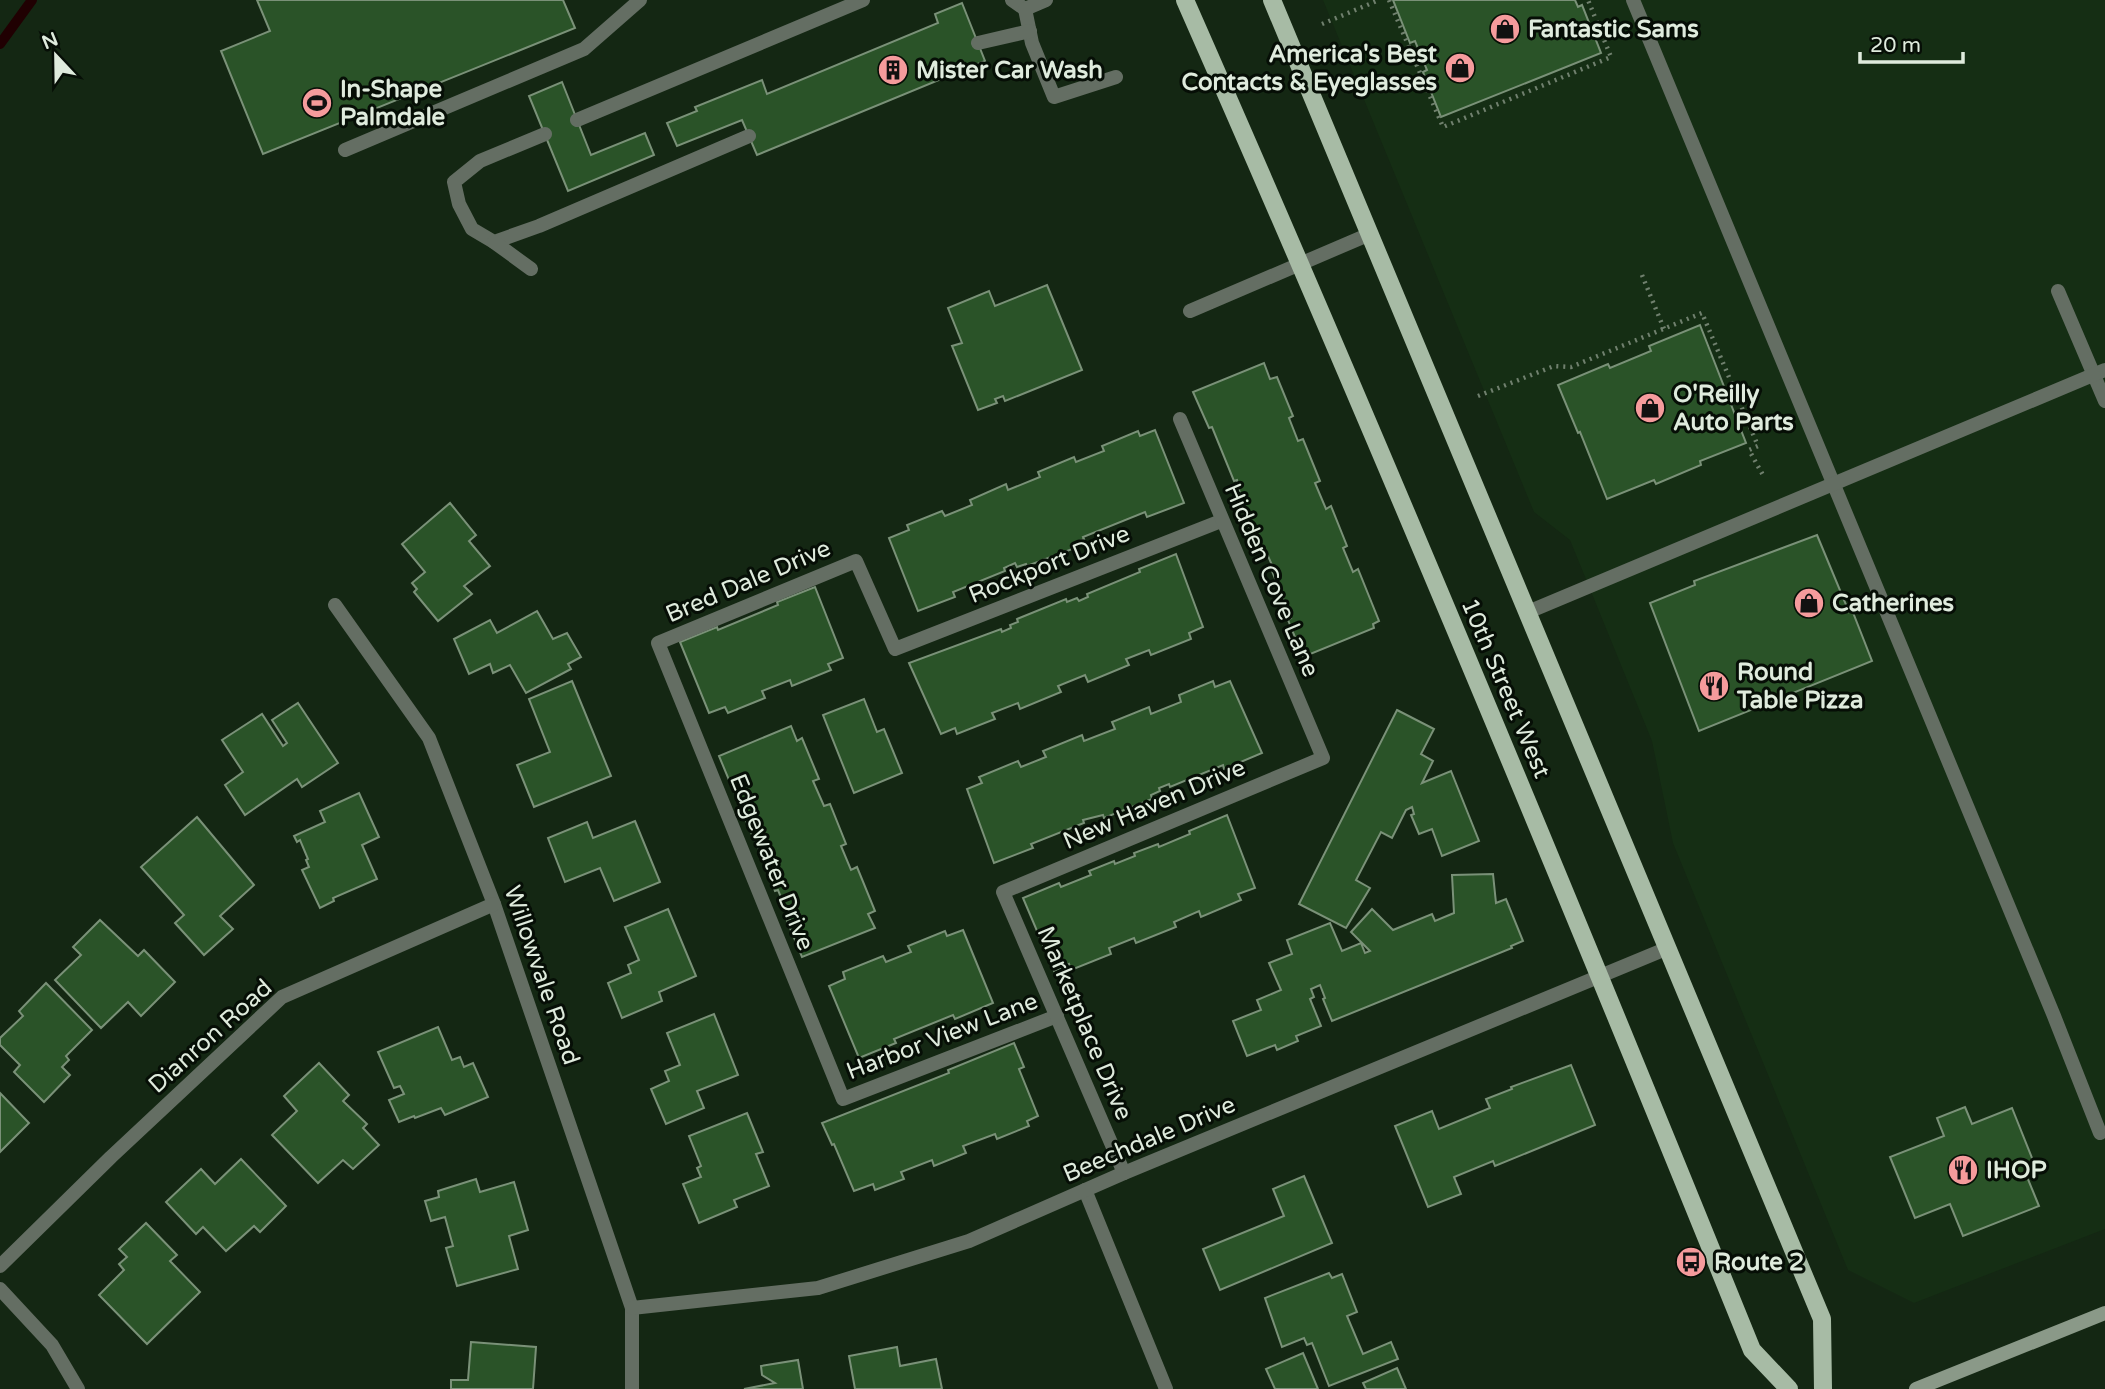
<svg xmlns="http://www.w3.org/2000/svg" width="2105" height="1389" viewBox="0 0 2105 1389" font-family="'Varela Round',sans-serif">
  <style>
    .built { fill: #152e14 }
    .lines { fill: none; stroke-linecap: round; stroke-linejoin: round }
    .stream { stroke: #200002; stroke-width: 10 }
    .building { fill: #2a5328; stroke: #7a9178; stroke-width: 2 }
    .path { stroke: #70806e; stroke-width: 4.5; stroke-dasharray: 2 5; stroke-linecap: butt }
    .lane { stroke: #646e63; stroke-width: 14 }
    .street { stroke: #646e63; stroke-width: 14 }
    .secondary { stroke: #8a9988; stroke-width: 14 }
    .primary { stroke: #a7bba5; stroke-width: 18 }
    .labels { text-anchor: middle; stroke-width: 6; stroke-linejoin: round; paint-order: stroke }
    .poi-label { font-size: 24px; font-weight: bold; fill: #dfebdd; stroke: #060e06; text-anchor: start }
    .street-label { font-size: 24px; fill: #dfebdd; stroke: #060e06 }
  </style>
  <rect width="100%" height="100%" fill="#142713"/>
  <!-- built -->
  <polygon class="built" points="1323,0 2105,0 2105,1229 1914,1303 1848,1270 1673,843 1652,741 1570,540 1534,512"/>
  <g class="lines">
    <!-- stream -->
    <polyline class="stream" points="0,44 32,0"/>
  </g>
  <!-- building -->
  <g class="building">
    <polygon points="257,0 563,0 575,28 263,154 221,51 270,31"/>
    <polygon points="1393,0 1575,0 1578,7 1582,5 1601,53 1441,117 1423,72 1427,70 1415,41 1410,43"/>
    <polygon points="962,3 985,61 757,155 742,120 677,146 667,123 697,111 695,107 762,80 767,94 938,23 935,14"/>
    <polygon points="562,82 591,155 645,133 654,155 568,191 529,96"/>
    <polygon points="1047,285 1082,370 1005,401 1003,396 995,399 997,403 978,410 952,346 962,343 948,308 989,291 995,306"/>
    <polygon points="1700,325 1746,443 1700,461 1701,465 1656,484 1654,480 1607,499 1580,432 1578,433 1558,385 1608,364 1610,368 1651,351 1649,346"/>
    <polygon points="1264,363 1270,379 1277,377 1293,416 1289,418 1298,441 1303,439 1320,481 1315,483 1326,509 1331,506 1347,546 1343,548 1353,572 1358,569 1379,621 1373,624 1374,628 1303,657 1288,620 1291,618 1270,566 1272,565 1268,556 1265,558 1261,548 1258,549 1239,500 1241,499 1237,480 1234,481 1212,427 1209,428 1193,392"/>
    <polygon points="1155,430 1184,503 1147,517 1145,512 1083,537 1084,539 1073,544 1075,548 1027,566 1026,564 1017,567 1015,563 1004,568 1005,571 953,592 955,597 918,611 889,538 909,530 907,525 942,511 945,516 972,505 970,500 1006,484 1008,490 1040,477 1038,472 1074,457 1076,462 1104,451 1102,446 1138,431 1140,436"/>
    <polygon points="450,503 476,535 469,541 490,566 464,586 472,594 438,621 414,592 417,589 412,583 425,572 402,544"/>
    <polygon points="1817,535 1849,612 1852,610 1872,661 1699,731 1650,603 1695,585 1694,581"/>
    <polygon points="1176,554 1203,627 1189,633 1191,639 1151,655 1149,650 1126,659 1129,665 1088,682 1085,675 1058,686 1061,692 1020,709 1018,703 992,713 995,719 957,734 955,728 941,734 909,663 1001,629 1002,632 1011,628 1010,625 1018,622 1017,619 1066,599 1067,602 1077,598 1079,601 1088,597 1087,594 1140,572 1139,569"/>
    <polygon points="815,587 843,658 828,664 831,670 792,686 790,680 762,691 765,698 728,713 725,707 709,713 680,642 717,627 718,630 778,605 777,602"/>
    <polygon points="537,611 553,639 567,633 581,657 568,664 571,669 526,693 510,665 493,673 490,664 469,674 454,639 490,620 497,633"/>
    <polygon points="572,681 611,776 534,807 517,765 550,752 529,699"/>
    <polygon points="1213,681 1215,687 1230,681 1262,753 1224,769 1223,765 1170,787 1169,784 1159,788 1160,791 1151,795 1152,799 1104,818 1103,815 1083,820 1084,823 1031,844 1033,848 994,863 967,789 982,783 979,777 1018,761 1021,767 1046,757 1043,751 1082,735 1084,741 1115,729 1112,722 1149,707 1151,714 1181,702 1179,695"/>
    <polygon points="864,699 877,732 884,729 902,773 854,793 823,715"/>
    <polygon points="298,703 338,763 302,787 297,779 245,815 225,785 243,772 222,740 262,714 283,746 287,743 272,720"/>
    <polygon points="1397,710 1434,729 1421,754 1433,761 1422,783 1451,771 1479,841 1442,856 1432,829 1419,834 1411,815 1414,814 1412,807 1406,810 1392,838 1381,832 1356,880 1370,888 1346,928 1299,904"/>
    <polygon points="791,726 797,741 802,738 819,779 813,781 824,806 830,804 846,844 841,846 851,870 857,867 875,911 868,914 875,928 802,957 787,921 790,919 778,890 775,891 760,847 758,848 746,821 749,820 737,791 734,792 719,756"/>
    <polygon points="359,793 379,837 362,845 377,879 333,898 334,901 320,908 302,870 309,867 306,860 308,859 300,840 297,842 294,836 325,822 320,811"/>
    <polygon points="1227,815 1255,888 1238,894 1241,900 1201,917 1199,911 1174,922 1176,927 1136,943 1134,938 1109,948 1111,954 1071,970 1069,964 1054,971 1023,898 1059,883 1061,887 1091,875 1089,871 1114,861 1115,864 1135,856 1134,853 1158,844 1159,847 1190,834 1189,831"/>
    <polygon points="197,817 254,885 220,916 233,929 204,955 175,923 184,915 141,867"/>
    <polygon points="635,821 660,882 614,901 600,868 565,882 548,838 587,822 593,838"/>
    <polygon points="1493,874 1496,903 1506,899 1523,941 1511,946 1512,948 1332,1021 1323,999 1325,998 1320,985 1311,989 1314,997 1310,999 1321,1026 1296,1036 1298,1041 1277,1050 1275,1045 1247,1056 1233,1021 1261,1010 1257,1000 1281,990 1269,963 1292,954 1287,940 1330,923 1342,951 1361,943 1365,953 1370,951 1351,932 1372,909 1393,930 1432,914 1435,921 1454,913 1452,875"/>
    <polygon points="668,909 696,976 659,992 662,1001 622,1018 608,983 631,973 628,965 639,960 625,927"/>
    <polygon points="100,920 138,956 144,950 175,982 141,1016 128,1002 101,1028 55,980 81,955 73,947"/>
    <polygon points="963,930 993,1003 955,1019 953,1015 894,1039 896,1043 859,1058 829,986 845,979 843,972 883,956 886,962 911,952 908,946 945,931 947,936"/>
    <polygon points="46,983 92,1030 66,1056 69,1060 62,1067 70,1075 44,1102 14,1072 20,1065 0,1045 0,1038 23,1016 19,1011"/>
    <polygon points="714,1014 738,1075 697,1091 704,1108 666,1124 651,1089 669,1081 665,1071 680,1065 667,1033"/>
    <polygon points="438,1027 452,1060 460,1057 464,1067 473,1063 488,1097 445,1115 441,1108 415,1118 414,1116 399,1122 389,1100 404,1094 400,1086 394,1088 378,1052"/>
    <polygon points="1014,1043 1024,1067 1019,1069 1038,1116 1027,1121 1029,1126 997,1139 995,1134 963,1146 966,1153 934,1166 932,1160 901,1172 904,1179 875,1190 873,1184 854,1191 834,1144 832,1145 822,1123 949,1073 948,1070"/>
    <polygon points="319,1063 349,1095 343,1101 367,1124 363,1128 379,1145 353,1169 343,1160 318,1183 272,1135 297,1111 284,1096"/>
    <polygon points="1571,1065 1595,1125 1495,1166 1493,1161 1454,1177 1461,1194 1428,1207 1395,1126 1432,1111 1439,1129 1490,1108 1486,1099 1512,1089 1511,1087"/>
    <polygon points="0,1093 29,1123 0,1152"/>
    <polygon points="1965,1107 1972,1124 2012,1108 2036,1168 2025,1172 2039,1206 1963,1236 1950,1204 1915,1218 1890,1157 1944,1136 1937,1118"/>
    <polygon points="747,1113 763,1152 756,1154 769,1186 734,1200 737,1207 699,1223 683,1184 701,1177 697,1168 701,1166 689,1136"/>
    <polygon points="241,1159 286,1206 260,1232 254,1226 226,1251 203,1227 196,1234 166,1202 201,1169 215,1184"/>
    <polygon points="1304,1176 1332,1243 1220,1290 1203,1249 1284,1216 1273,1189"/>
    <polygon points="476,1179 480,1192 514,1182 528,1230 509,1236 518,1269 457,1286 446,1248 453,1246 445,1217 431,1221 425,1201 439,1197 438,1191"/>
    <polygon points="146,1223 177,1255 170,1261 200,1292 147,1344 99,1295 124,1270 119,1264 127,1257 119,1249"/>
    <polygon points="1329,1273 1332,1278 1342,1274 1357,1312 1347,1316 1363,1354 1391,1342 1398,1359 1329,1386 1312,1343 1307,1345 1304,1338 1282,1347 1265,1298"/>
    <polygon points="471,1342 536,1347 533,1389 451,1389 451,1380 468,1380"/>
    <polygon points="897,1347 900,1366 936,1359 942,1389 855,1389 849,1356"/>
    <polygon points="1303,1353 1318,1389 1275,1389 1266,1369"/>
    <polygon points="798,1360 803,1389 744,1389 775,1383 762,1375 761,1366"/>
    <polygon points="1397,1368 1406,1389 1366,1389 1363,1383"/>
  </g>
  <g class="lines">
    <!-- path -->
    <g class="path">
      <polyline points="1389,0 1443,127 1611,57 1588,0"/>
      <polyline points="1322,24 1379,0"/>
      <polyline points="1642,275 1664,329"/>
      <polyline points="1478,396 1554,366 1571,367 1702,313 1758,446 1749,450 1764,477"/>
    </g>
    <!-- lane -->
    <g class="lane">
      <polyline points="1012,0 1025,9"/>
      <polyline points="1046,0 1025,9 1032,43 1054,97 1116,77"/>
      <polyline points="1633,0 2054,1016 2100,1133"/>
      <polyline points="978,43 1030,31"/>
      <polyline points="577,120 863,0"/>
      <polyline points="545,134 480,161 454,182 459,204 472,229 494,242 539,226 749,136"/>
      <polyline points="345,150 584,49 640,0"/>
      <polyline points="494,242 531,269"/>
      <polyline points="2058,291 2105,401"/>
      <polyline points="1190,311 1370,234"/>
      <polyline points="1528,612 2105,370"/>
    </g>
    <!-- street -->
    <g class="street">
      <polyline points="335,605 429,738 494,904 632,1308 632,1389"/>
      <polyline points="1057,1016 843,1099 658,643 856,561 895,649 1221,521"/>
      <polyline points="1124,1173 1003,892 1323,758 1180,419"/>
      <polyline points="1085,1190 1166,1389"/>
      <polyline points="0,1266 111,1157 282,997 494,904"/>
      <polyline points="0,1289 52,1345 78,1389"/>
      <polyline points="632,1308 818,1288 969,1241 1124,1173 1668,948"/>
    </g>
    <!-- secondary -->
    <polyline class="secondary" points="1916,1389 2105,1313"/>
    <!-- primary -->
    <g class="primary">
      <path d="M1185,0c197,447 384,898 567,1350l37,39"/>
      <polyline points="1272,0 1822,1319 1823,1389"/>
    </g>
  </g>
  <!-- icons -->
  <defs>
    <g id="shop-disc" transform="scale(1.575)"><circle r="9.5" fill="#f59b9c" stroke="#060e06"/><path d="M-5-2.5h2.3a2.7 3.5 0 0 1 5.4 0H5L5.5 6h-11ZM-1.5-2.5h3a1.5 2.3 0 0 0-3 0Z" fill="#111"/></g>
    <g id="building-disc" transform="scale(1.575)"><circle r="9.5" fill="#f59b9c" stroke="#060e06"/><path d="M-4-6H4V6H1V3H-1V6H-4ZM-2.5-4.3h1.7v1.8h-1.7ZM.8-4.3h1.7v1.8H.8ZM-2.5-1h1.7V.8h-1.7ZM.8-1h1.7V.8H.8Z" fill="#111"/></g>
    <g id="stadium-disc" transform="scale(1.575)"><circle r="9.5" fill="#f59b9c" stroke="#060e06"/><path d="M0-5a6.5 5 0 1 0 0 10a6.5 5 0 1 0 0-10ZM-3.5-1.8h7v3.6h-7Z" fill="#111"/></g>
    <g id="restaurant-disc" transform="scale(1.575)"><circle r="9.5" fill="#f59b9c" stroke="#060e06"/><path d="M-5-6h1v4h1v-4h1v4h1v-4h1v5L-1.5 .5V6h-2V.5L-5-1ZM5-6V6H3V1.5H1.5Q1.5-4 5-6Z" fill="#111"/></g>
    <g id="bus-disc" transform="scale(1.575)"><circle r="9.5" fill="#f59b9c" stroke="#060e06"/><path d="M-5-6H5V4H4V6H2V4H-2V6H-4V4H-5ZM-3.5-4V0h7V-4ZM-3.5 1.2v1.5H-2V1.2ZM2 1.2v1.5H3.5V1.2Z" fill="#111"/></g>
  </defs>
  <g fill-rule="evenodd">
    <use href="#shop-disc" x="1505" y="29"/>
    <use href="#shop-disc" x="1460" y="68"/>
    <use href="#building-disc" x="893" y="70"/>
    <use href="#stadium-disc" x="317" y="103"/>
    <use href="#shop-disc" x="1650" y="408"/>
    <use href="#shop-disc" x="1809" y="603"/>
    <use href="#restaurant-disc" x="1714" y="686"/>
    <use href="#restaurant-disc" x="1963" y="1170"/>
    <use href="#bus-disc" x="1691" y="1262"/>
  </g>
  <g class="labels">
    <!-- poi labels -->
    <g class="poi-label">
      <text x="1528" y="37">Fantastic Sams</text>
      <text x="1437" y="62" text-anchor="end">America's Best<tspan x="1437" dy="28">Contacts &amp; Eyeglasses</tspan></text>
      <text x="916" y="78">Mister Car Wash</text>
      <text x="340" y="97">In-Shape<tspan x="340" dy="28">Palmdale</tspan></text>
      <text x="1673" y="402">O'Reilly<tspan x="1673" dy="28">Auto Parts</tspan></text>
      <text x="1832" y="611">Catherines</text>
      <text x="1737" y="680">Round<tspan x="1737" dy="28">Table Pizza</tspan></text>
      <text x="1986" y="1178">IHOP</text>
      <text x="1714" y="1270">Route 2</text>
    </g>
    <!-- street labels -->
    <g class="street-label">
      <text transform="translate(1049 564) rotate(-22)" y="8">Rockport Drive</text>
      <text transform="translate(1272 580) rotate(67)" y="8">Hidden Cove Lane</text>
      <text transform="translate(748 581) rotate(-23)" y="8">Bred Dale Drive</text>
      <text transform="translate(1506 688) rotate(67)" y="8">10th Street West</text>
      <text transform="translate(1154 804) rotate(-23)" y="8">New Haven Drive</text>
      <text transform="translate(772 862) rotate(68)" y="8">Edgewater Drive</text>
      <text transform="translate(542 975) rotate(71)" y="8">Willowvale Road</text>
      <text transform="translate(1085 1023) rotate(67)" y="8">Marketplace Drive</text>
      <text transform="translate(210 1036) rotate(-42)" y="8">Dianron Road</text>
      <text transform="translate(942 1036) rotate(-21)" y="8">Harbor View Lane</text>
      <text transform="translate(1149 1139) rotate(-23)" y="8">Beechdale Drive</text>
    </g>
  </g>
  <!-- north arrow -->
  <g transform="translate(56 56) rotate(338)" stroke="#060e06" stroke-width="5" paint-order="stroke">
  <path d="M0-5L12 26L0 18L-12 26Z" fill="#dfebdd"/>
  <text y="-10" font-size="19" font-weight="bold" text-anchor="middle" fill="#dfebdd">N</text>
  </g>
  <!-- scale -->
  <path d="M1860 52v10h103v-10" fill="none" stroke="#dfebdd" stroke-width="3.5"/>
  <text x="1870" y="52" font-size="21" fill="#dfebdd" stroke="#060e06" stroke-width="5" paint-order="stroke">20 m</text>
</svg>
